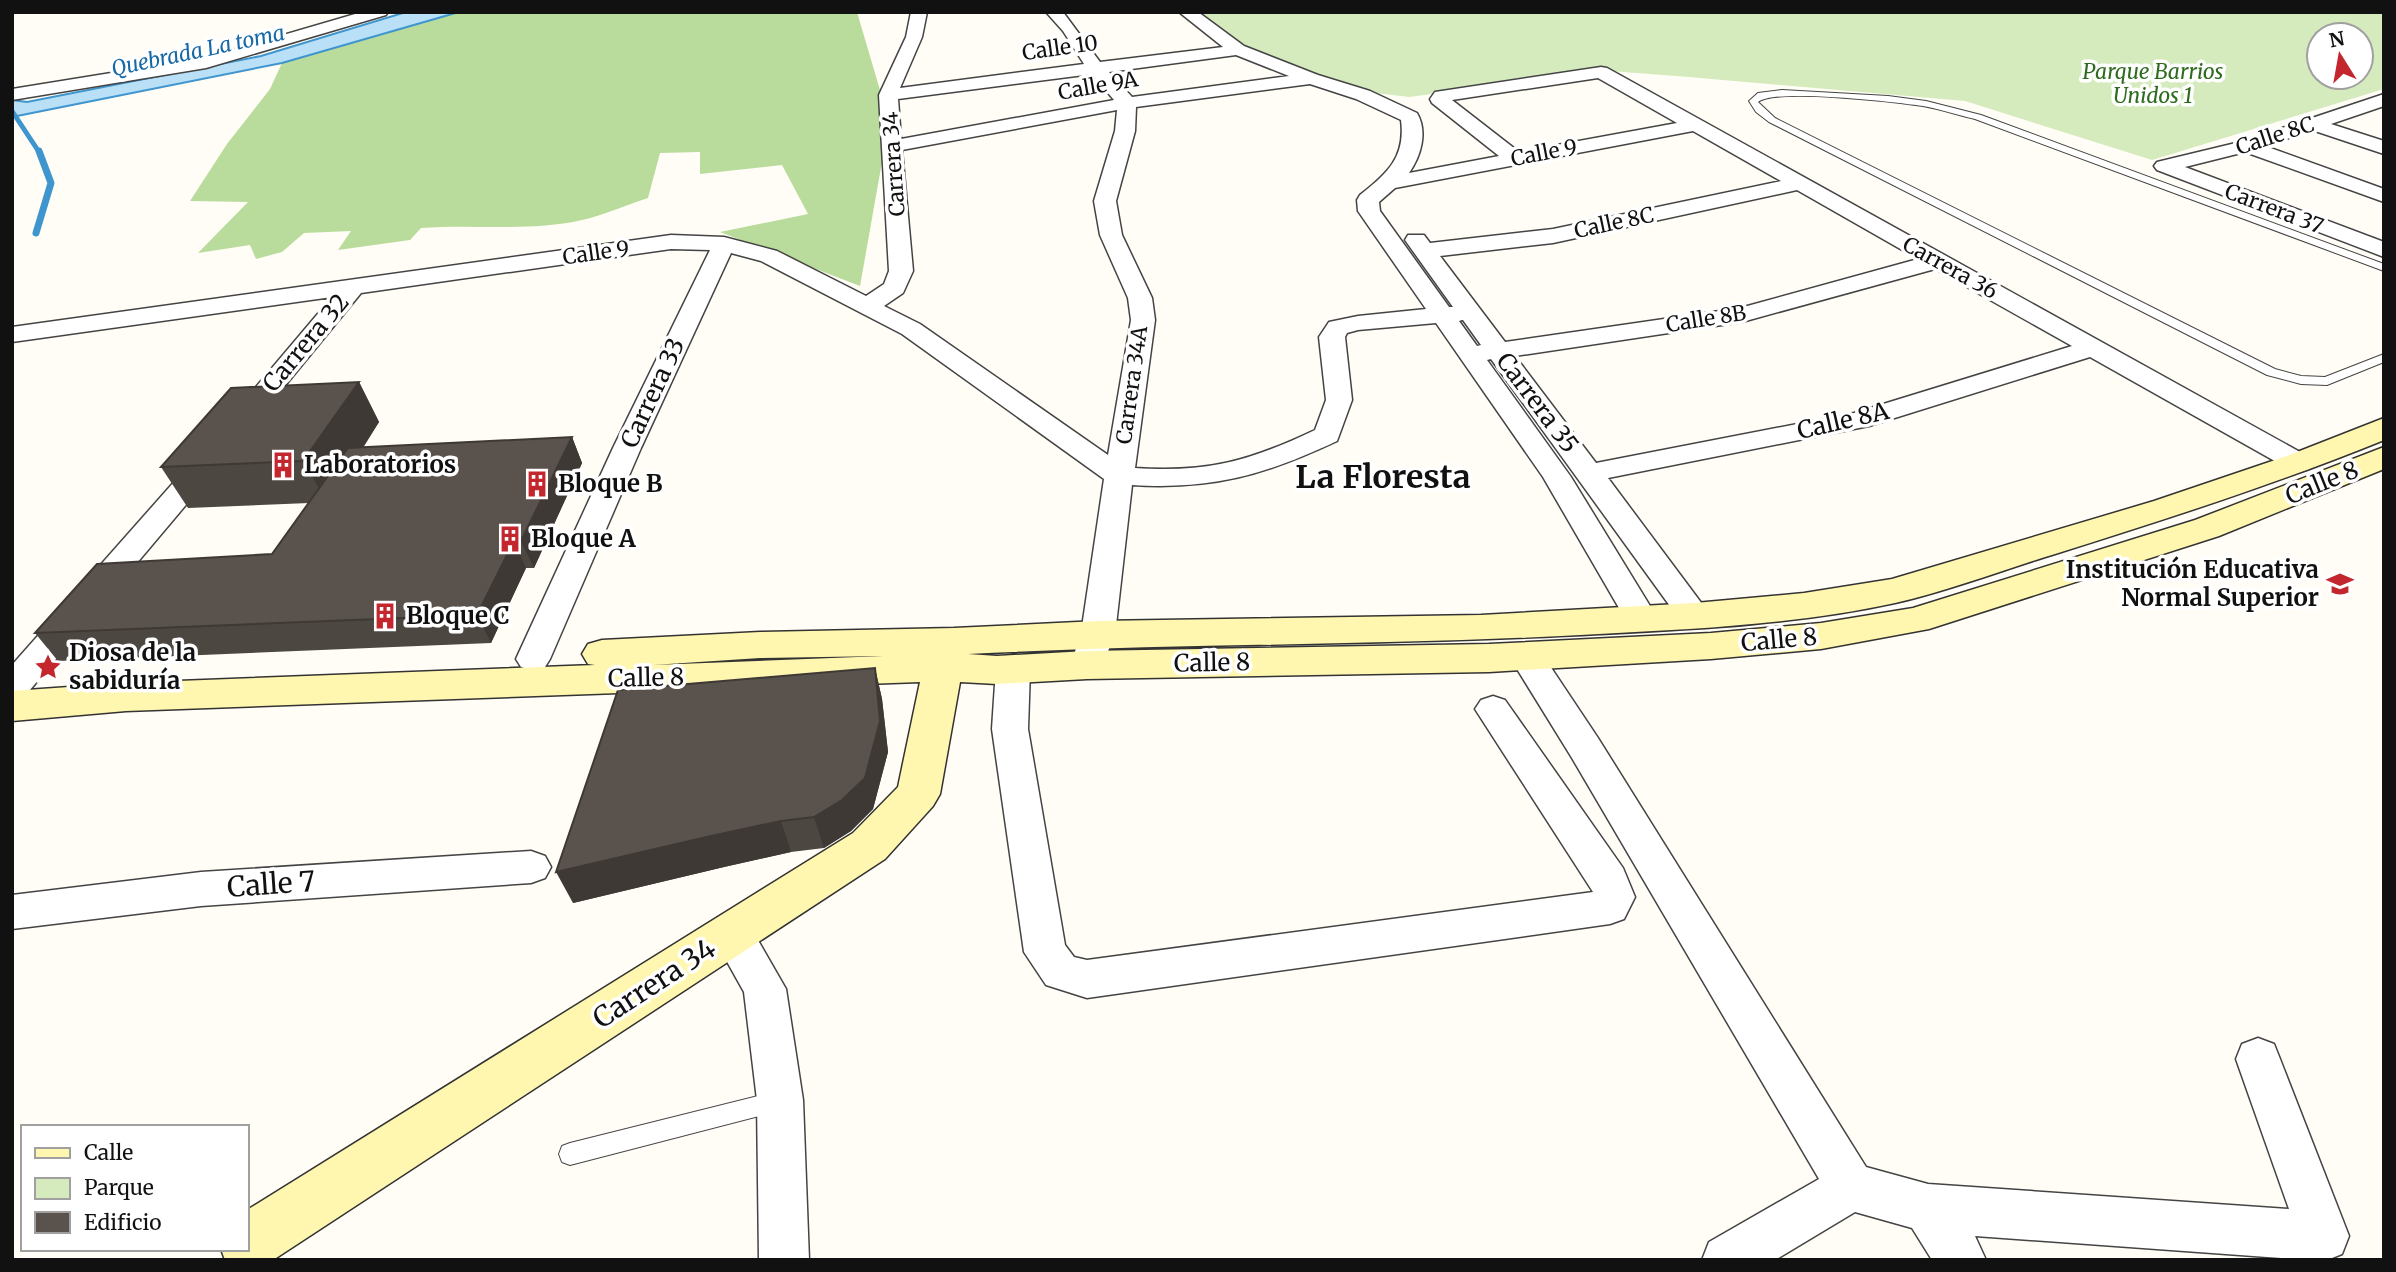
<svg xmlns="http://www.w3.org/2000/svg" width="2396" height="1272" viewBox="0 0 2396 1272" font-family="Merriweather,serif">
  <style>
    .green { fill: #d5ebbd; fill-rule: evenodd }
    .forest { fill: #b9dc9c }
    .water { fill: #b9e0f7; stroke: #3f96cf; stroke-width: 2 }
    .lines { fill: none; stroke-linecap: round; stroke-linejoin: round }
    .stream-far1 { stroke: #3f96cf; stroke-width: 5 }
    .stream { stroke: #3f96cf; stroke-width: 7 }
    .lane-casing { stroke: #444; stroke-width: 2 }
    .street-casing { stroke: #444; stroke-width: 3 }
    .secondary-casing { stroke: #333; stroke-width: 3 }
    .lane { fill: #fff; fill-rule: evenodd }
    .street { fill: #fff; fill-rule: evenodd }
    .secondary { fill: #fff6b0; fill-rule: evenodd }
    .wall { fill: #4d4742 }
    .shaded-wall { fill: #3f3936 }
    .building { fill: #5a524d; stroke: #3f3936; stroke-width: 2 }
    .labels { text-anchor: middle; stroke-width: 7; stroke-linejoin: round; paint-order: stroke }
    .far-street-label { font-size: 21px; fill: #111; stroke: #fff }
    .far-water-label { font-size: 21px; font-style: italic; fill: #1768a6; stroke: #fff }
    .far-park-label { font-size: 21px; font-style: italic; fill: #2f6b1f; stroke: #fff }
    .street-label { font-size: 24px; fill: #111; stroke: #fff }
    .poi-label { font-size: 24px; font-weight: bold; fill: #111; stroke: #fff; text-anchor: start }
    .near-street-label { font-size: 28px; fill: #111; stroke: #fff }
    .district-label { font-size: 32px; font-weight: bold; fill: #111; stroke: #fff }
  </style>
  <rect width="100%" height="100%" fill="#fffdf5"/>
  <!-- green -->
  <path class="green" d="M1192,12h1192v77l-232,71 -187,-59 -276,-24 -92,-7 -187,27 -45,-5 -114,-43zM2319,35h42v42h-42z"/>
  <!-- forest -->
  <path class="forest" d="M459,12h398l25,85 3,48 -25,141 -140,-54 88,-18 -26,-49 -82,9v-22l-40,1 -12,45c-22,7 -44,17 -66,22 -53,12 -108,4 -161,8l-11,12 -72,10 13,-19 -47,2 -22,19 -26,7 -6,-14 -52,8 50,-51 -58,-1 37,-57 43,-55 12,-26z"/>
  <!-- water -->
  <polygon class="water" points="406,12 459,12 282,63 12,117 12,100 27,102 261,56"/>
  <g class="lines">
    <!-- stream-far1 -->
    <polyline class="stream-far1" points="12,111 39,152"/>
    <!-- stream -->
    <polyline class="stream" points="36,233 51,183 39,151"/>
    <!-- lane casing -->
    <g class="lane-casing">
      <g id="lane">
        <path d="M1782,90l106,6 38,5 55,14 403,149v7l-409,-152c-17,-4 -35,-10 -52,-13 -27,-4 -148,-18 -165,-4l17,16 500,251 26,7 24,1 59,-23v8l-57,23 -26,-1 -34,-9 -498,-253 -13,-10 -7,-11 9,-8z"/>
        <polygon points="778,1091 786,1094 789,1101 786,1108 778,1111 570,1165 562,1162 559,1154 562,1146 570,1143"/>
      </g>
    </g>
    <!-- street casing -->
    <g class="street-casing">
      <g id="street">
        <polygon points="362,12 388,12 386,15 206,68 12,100 12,89 204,58"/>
        <path d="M911,12h16l-5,25 -22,51 184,-24 -21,-33 -17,-19h17l37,50 123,-15 -44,-35h19l46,34 74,29 52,16 47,22c11,19 4,43 -8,60l90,-17 -67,-53 -2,-4 5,-7 166,-25 6,1 702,389 4,6 -4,6 -10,3 -10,-3 -199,-112 -221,69 -261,52 103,138 -4,8 -12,3 -12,-3 -192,-265 -4,1 84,117 87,142 -4,8 -12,3 -12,-3 -87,-150 -107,-154 -78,7 -11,3 -2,4 7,63 -15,41c-72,34 -125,49 -205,44l-17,149 -15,37 -12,4 -12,-4 -5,-8 10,-29 23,-155 -202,-145 -141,-73 -30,-8 -90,195 -91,211 -5,8 -12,4 -12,-4 -5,-8 97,-211 97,-198 -39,-1 -310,44 -109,133 -10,2 -10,-2 -4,-6 104,-123 -320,45v-15l659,-92 53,2 53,14 89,45 18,-12 5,-13 -10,-176 27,-58zM1236,55l53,21 -157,21 -23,-25zM1092,74l22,26 -213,39 -3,-40zM1598,78l79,45 -158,29 -67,-52zM1310,84l46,15 45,21c5,37 -14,54 -41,75l-3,5 1,11 68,98 -68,7 -29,6 -10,15 7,63 -11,30c-65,31 -108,43 -180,38l20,-148 -3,-22 -30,-63 -6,-34 19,-70 1,-24zM1117,110l-2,21 -21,70 6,34 28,63 3,22 -23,135 -188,-131 -36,-18 19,-13 10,-22 -11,-121zM1693,131l88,50 -228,48 -123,14 -6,-8h-16l-3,5 48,67h-4l-69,-96 -1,-9 16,-14zM1797,190l121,69 -178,49 -235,34 -65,-86 113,-13zM1935,269l137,77 -218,67 -258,50 -81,-107 227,-34zM1462,320h1l18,25 -4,1 -18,-25z"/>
        <polygon points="2384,94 2384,106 2331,124 2384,141 2384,154 2312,130 2265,146 2384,189 2384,202 2245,152 2185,167 2384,242 2384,257 2157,170 2154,166 2157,162 2240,142"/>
        <polygon points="207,453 217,456 221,462 217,468 24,697 12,700 12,665 197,456"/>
        <polygon points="1526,644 1538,648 1598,738 1866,1167 1928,1184 2289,1209 2236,1059 2242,1044 2258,1038 2274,1044 2280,1059 2349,1236 2342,1254 2327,1260 2309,1260 1975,1236 1986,1260 1932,1260 1912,1228 1855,1212 1775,1260 1702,1260 1709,1242 1819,1179 1572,758 1509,656 1514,648"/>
        <polygon points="1013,657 1025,661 1030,669 1028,729 1065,945 1074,957 1087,960 1593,892 1475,709 1481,700 1493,696 1505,700 1623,868 1635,897 1624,919 1610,924 1087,998 1046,985 1024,952 992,729 996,669 1001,661"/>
        <polygon points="531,851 545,856 551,867 545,878 531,883 201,906 12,929 12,895 201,872"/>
        <polygon points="732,915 747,921 786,989 803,1100 809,1260 759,1260 757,1100 744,992 711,933 717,921"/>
      </g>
    </g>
    <!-- secondary casing -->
    <g class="secondary-casing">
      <path id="secondary" d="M2384,418v22c-108,44 -218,79 -329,114 -53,16 -106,37 -160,49 -96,21 -197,26 -296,31 -210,12 -420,9 -631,20l29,2 90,-5 402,-7 222,-11 110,-10 92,-15 282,-88 189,-73v22l-165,67 -290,93 -108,20 -110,10 -222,13 -402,7 -90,5 -37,-2 -20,112 -7,12 -48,53 -612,401h-48l-4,-11h26v-39l606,-377 45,-46 22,-105 -794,29 -114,10v-30l114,-8 469,-18 -7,-1 -6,-10 6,-10 14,-4 158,-8 194,-4 144,-7 383,-6 214,-12 109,-10 88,-14 262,-78 133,-45zM883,656l-230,9 107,-7z"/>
    </g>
    <!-- lane -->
    <use href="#lane" class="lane"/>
    <!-- street -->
    <use href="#street" class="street"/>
    <!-- secondary -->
    <use href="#secondary" class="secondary"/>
  </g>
  <!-- wall -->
  <g class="wall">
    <polygon points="359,382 379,422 363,448 572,437 582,463 534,568 526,568 491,643 58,661 35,633 272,554 309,503 188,508 161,467"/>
    <polygon points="875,668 882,699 888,752 873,809 851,831 824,848 791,852 724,867 573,903"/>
  </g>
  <!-- shaded-wall -->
  <g class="shaded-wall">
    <polygon points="359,382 379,422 327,502 303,461"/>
    <polygon points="572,437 582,463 534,568 521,541"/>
    <polygon points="514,541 526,568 491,643 477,615"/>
    <polygon points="875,668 882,699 888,752 873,809 851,831 824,848 814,817"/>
    <polygon points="781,821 791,852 724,867 573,903 556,872 711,836"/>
  </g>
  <!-- building -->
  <g class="building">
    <polygon points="359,382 303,461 161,467 231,388"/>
    <polygon points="572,437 521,541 514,541 477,615 35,633 97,564 272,554 348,448"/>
    <polygon points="875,668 880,721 865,778 842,800 814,817 781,821 711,836 556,872 618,690"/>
  </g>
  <!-- icons -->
  <defs>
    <g id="building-bare" transform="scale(2.1)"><path d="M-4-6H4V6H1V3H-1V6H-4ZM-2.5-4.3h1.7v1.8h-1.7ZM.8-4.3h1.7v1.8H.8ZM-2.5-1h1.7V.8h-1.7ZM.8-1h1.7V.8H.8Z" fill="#c4262e" stroke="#fff" stroke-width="2.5" paint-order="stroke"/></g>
    <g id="university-bare" transform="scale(2.1)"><path d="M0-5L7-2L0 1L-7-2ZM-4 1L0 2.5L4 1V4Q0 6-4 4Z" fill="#c4262e" stroke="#fff" stroke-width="2.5" paint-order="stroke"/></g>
    <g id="sight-bare" transform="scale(2.1)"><path d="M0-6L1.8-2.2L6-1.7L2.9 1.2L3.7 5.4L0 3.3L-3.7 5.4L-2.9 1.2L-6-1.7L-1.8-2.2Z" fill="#c4262e" stroke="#fff" stroke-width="2.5" paint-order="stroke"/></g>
  </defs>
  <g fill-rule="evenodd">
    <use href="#building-bare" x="283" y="465"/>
    <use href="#building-bare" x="537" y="484"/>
    <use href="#building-bare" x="510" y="539"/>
    <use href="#university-bare" x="2340" y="584"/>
    <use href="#building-bare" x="385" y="616"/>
    <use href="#sight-bare" x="48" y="667"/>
  </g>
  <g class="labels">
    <!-- far-street labels -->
    <g class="far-street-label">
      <text transform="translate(1060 48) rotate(-8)" y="7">Calle 10</text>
      <text transform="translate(1098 86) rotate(-10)" y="7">Calle 9A</text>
      <text transform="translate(2275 136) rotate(-18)" y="7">Calle 8C</text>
      <text transform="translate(1544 153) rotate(-11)" y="7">Calle 9</text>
      <text transform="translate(894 164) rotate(-94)" y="7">Carrera 34</text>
      <text transform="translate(2274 209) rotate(21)" y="7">Carrera 37</text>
      <text transform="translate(1614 223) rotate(-12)" y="7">Calle 8C</text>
      <text transform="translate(596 253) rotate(-8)" y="7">Calle 9</text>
      <text transform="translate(1950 268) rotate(29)" y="7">Carrera 36</text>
      <text transform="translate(1706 319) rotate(-9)" y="7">Calle 8B</text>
      <text transform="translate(1132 385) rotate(-82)" y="7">Carrera 34A</text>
    </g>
    <!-- far-water labels -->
    <g class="far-water-label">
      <text transform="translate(198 51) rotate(-12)" y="7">Quebrada La toma</text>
    </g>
    <!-- far-park labels -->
    <g class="far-park-label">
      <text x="2153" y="79">Parque Barrios<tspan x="2153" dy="24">Unidos 1</tspan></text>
    </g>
    <!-- street labels -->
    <g class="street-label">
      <text transform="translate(306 343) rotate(-50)" y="8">Carrera 32</text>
      <text transform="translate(653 393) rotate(-65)" y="8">Carrera 33</text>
      <text transform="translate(1537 403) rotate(53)" y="8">Carrera 35</text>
      <text transform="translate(1843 421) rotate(-13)" y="8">Calle 8A</text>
      <text transform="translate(2322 483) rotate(-22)" y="8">Calle 8</text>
      <text transform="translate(1779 640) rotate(-5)" y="8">Calle 8</text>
      <text transform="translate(1212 663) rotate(-1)" y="8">Calle 8</text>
      <text transform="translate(646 678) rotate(-1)" y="8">Calle 8</text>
    </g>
    <!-- poi labels -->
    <g class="poi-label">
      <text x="304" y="473">Laboratorios</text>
      <text x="558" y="492">Bloque B</text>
      <text x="531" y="547">Bloque A</text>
      <text x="2319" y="578" text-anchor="end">Institución Educativa<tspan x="2319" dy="28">Normal Superior</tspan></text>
      <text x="406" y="624">Bloque C</text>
      <text x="69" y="661">Diosa de la<tspan x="69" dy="28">sabiduría</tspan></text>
    </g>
    <!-- near-street labels -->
    <g class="near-street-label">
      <text transform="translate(271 884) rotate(-4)" y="10">Calle 7</text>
      <text transform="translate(654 983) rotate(-33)" y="10">Carrera 34</text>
    </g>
    <!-- district labels -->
    <g class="district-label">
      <text x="1383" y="488">La Floresta</text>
    </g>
  </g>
  <!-- border -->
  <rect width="2396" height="1272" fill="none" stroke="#111111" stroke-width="28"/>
  <!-- legend -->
  <rect x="21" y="1125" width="228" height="126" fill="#ffffff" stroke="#a0a0a0" stroke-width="2"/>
  <rect x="35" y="1148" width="35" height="10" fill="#fff6b0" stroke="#a0a0a0" stroke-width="2"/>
  <text x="84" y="1160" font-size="21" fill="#111111">Calle</text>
  <rect x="35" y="1178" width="35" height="21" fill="#d5ebbd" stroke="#a0a0a0" stroke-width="2"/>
  <text x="84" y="1195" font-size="21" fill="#111111">Parque</text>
  <rect x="35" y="1212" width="35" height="21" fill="#5a524d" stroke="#a0a0a0" stroke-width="2"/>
  <text x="84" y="1230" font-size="21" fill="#111111">Edificio</text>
  <!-- north arrow -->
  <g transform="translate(2340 56) rotate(349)"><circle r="33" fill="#ffffff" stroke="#a0a0a0" stroke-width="2"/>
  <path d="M0-5L12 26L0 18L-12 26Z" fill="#c4262e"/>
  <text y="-10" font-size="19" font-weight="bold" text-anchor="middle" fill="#111111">N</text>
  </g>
</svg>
